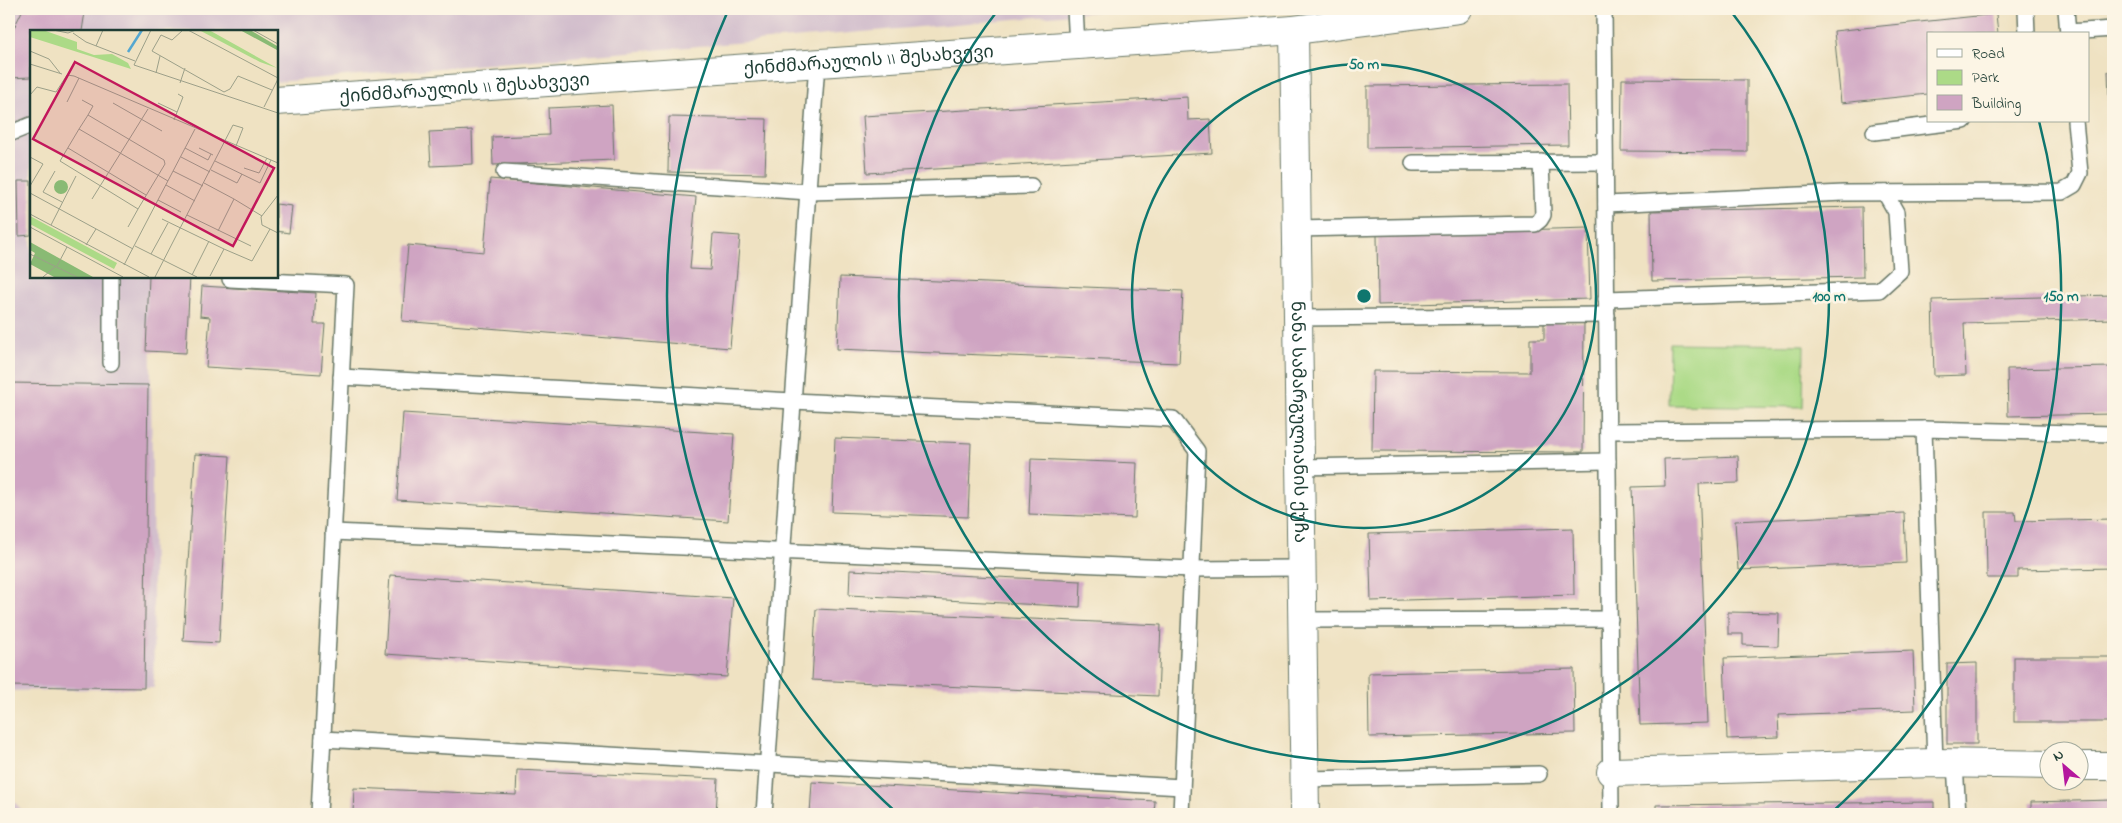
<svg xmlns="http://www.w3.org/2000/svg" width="2122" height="823" viewBox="0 0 2122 823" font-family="'Indie Flower','Noto Sans Georgian',sans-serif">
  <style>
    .industrial { fill: #d1bdcc }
    .green { fill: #acda87; stroke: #668c5e }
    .building { fill: #cfa4c2 }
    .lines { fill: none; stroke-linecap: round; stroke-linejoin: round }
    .lane-casing { stroke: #687766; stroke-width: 18 }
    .street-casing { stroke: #687766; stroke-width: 30 }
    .lane { stroke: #fff; stroke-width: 15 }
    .street { stroke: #fff; stroke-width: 28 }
    .ring { fill: none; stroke: #0f766e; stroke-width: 2.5 }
    .labels { text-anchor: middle; stroke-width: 5; stroke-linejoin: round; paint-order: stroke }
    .street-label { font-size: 18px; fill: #1f3d34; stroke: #fcf5e5 }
    .inset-river { fill: none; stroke: #55a7d0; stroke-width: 2.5 }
    .inset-road { fill: none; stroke: #9ca089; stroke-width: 1 }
    .view { fill: #c2185b; fill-opacity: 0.15; stroke: #c2185b; stroke-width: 2.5 }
    .inset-edge { fill: none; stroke: #1f3d34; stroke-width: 2.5 }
    .centre { fill: #0f766e; stroke: #fcf5e5; stroke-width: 2.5 }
    .ring-label { font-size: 15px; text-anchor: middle; font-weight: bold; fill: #0f766e; stroke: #fcf5e5; stroke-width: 5; stroke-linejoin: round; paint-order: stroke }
  </style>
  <rect width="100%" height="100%" fill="#fcf5e5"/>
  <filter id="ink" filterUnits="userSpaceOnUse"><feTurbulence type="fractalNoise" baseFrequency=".02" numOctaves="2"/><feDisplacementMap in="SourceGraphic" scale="10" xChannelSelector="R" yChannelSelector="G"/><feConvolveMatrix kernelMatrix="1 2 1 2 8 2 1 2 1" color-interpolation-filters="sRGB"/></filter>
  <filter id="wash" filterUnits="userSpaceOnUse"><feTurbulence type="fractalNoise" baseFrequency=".0096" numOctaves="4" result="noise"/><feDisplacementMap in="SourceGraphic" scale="20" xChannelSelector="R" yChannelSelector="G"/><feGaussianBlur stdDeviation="1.12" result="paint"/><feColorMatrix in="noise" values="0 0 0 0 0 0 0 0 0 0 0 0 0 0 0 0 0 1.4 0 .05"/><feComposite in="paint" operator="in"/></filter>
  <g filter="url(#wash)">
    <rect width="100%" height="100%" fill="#efe2c2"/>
    <!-- industrial -->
    <g class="industrial">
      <polygon points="9,9 1132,9 276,82 276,31 31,31 31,276 150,276 154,688 9,691"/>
      <polygon points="9,795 25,814 9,814"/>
    </g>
    <!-- green -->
    <polygon class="green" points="1670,343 1804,345 1803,407 1669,405"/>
    <g id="blocks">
      <!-- building -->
      <g class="building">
        <polygon points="23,9 67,9 85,12 82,31 31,31 31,77 9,78 9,38"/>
        <polygon points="1996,14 1998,34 1928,34 1928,94 1841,103 1834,31"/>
        <polygon points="2108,71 2113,71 2113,192 2112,192"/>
        <polygon points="1622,79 1747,80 1747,152 1621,151"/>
        <polygon points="1567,84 1568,145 1367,148 1367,86"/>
        <polygon points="1187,97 1188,120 1210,119 1212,153 867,173 863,116"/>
        <polygon points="612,105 614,160 493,165 492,137 549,135 548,108"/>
        <polygon points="669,117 767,119 765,174 668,172"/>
        <polygon points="472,130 473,164 431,166 429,132"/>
        <polygon points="490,179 696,197 690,269 710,270 713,234 740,236 730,348 402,321 408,245 484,252"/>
        <polygon points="18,181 31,181 31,235 19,236"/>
        <polygon points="276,204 292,206 289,233 276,231"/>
        <polygon points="1862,207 1863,277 1652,281 1651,211"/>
        <polygon points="1588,228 1590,299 1378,305 1377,234"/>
        <polygon points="149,276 190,276 186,353 146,351"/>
        <polygon points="840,277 1183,291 1179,363 837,349"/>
        <polygon points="202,286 316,293 314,324 325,324 321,374 206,367 210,317 200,316"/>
        <polygon points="2113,295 2113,319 1964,323 1966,375 1934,376 1932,300"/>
        <polygon points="1544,322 1584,322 1583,452 1372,451 1373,371 1530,372 1530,339 1544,339"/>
        <polygon points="2113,367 2113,414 2008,416 2007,369"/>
        <polygon points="9,383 148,385 144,688 9,686"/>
        <polygon points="403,413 734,434 728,521 397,500"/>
        <polygon points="835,438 971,443 968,517 832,512"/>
        <polygon points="195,454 230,456 219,643 183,641"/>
        <polygon points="1738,456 1739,483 1699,484 1708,723 1640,725 1632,487 1665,486 1664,459"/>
        <polygon points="1031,459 1137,463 1135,518 1029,514"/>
        <polygon points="1986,512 2015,512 2016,521 2113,519 2113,568 2018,570 2018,578 1987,578"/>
        <polygon points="1904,513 1906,563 1738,570 1735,521"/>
        <polygon points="1573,528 1574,595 1371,601 1369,534"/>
        <polygon points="850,570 1081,581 1080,607 849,595"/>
        <polygon points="390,575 733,598 727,677 385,654"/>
        <polygon points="816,609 1161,625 1158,696 812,680"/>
        <polygon points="1728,612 1779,613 1778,646 1743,645 1743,634 1728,634"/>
        <polygon points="1913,651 1915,710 1778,715 1779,737 1727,739 1724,658"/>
        <rect x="2014" y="657" width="99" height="65"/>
        <polygon points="1977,663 1977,744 1947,744 1947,664"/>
        <polygon points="1574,669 1575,733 1369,737 1368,673"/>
        <polygon points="517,770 718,779 716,814 353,814 354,788 516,795"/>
        <polygon points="812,782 1155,801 1154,814 810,814"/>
        <polygon points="2113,800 2113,814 2031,814 2031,802"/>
        <polygon points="1934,802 1934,814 1656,814 1656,805"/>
      </g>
    </g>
  </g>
  <g filter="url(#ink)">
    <use href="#blocks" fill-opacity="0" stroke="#687766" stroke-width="1"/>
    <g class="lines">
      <!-- lane casing -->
      <g class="lane-casing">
        <g id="lane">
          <polyline points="1075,9 1077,45"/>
          <polyline points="1604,9 1611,814"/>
          <polyline points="2026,9 2027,34"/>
          <polyline points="2066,9 2068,34"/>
          <polyline points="2068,32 2113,29"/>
          <polyline points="1874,132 1964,121"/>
          <polyline points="9,134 31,125"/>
          <polyline points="1413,163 1605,162"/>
          <polyline points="504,172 809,192 1031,186"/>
          <polyline points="1606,204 1844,193 2062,192 2074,185 2080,173 2075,121"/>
          <polyline points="1296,229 1535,224 1540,220 1543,215 1541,162"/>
          <polyline points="230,279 346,285 319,814"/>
          <polyline points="1606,299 1879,290 1900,271 1896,212 1885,193"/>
          <polyline points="1298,318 1607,315"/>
          <polyline points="111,363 111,276"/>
          <polyline points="341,377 793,401 1173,419 1197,451 1181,814"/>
          <polyline points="1608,431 1924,429"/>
          <polyline points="1300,467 1608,461"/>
          <polyline points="333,532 1192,569 1302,568"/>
          <polyline points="1303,620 1610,619"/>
          <polyline points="323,739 1182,787"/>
          <polyline points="1935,763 1924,429 2113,434"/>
          <polyline points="1955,764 1958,814"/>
          <polyline points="1305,779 1539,774"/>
          <polyline points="764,814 817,63"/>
        </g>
      </g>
      <!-- street casing -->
      <g class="street-casing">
        <g id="street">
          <path id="s1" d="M1294,30l11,784"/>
          <path id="s2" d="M276,101l1018,-71 164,-21"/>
          <polyline points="2080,766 2113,766"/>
          <polyline points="1611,772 1935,763 2050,765"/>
        </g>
      </g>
      <!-- lane -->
      <use href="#lane" class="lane"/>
      <!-- street -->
      <use href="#street" class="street"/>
    </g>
  </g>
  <!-- distance rings -->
  <g class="ring">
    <circle cx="1364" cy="296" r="232"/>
    <path d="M1730 10A465 465 0 1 1 998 10"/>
    <path d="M898 814A697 697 0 0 1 727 13M2039 121A697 697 0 0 1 1830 814"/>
  </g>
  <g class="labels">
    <!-- street labels -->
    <g class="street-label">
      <text dy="6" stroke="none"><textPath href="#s2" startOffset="594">ქინძმარაულის II შესახვევი</textPath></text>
      <text dy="6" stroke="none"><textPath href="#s2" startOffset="189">ქინძმარაულის II შესახვევი</textPath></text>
      <text dy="6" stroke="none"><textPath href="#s1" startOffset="392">ნანა სამარგულიანის ქუჩა</textPath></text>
    </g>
  </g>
  <!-- overview -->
  <g transform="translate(30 30)">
    <rect width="248" height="248" fill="#efe2c2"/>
    <path d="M0,0h13l34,12v7l17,6 18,-1 16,9 3,6 -101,-32zM169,0h10l68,38 -17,-6zM0,186l87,47 -3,6 -84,-45z" fill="#acda87"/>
    <path d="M210,0h10l27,16v4zM24 157a7 7 0 1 1 14 0a7 7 0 1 1-14 0ZM0,212l63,35h-39l-24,-13 5,-11 -5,-3z" fill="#89ba74"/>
    <path class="inset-river" d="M98,22l14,-22"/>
    <path class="inset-road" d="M23,0l15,3 8,-3M121,0l-17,35 144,48M153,0l-11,10 -11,-5 -9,16 72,41 6,-3 8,-13 34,14M158,0l90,48M223,0l25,14M43,3l13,9 49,19M66,16l7,-16M0,21l19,8 11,14M0,34l32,10M126,43l4,-17M150,53l5,-15M0,65l7,-8 19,5 11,-17 7,1 204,87M52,70l11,6 -5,9 -9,14 -19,32 78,48 27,-45 -1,-4 -76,-45M37,72l12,-24M83,73l49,28M128,73l19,9M234,77l14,-28M144,90l9,-23 -5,-3M49,99l89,52M38,118l78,47M155,118l23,12 3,-6M169,118l14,7M0,127l13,7 -13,22M151,127l29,15M185,131l45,22 11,-23M214,138l15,5 8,-15M181,140l26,13 5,-9M25,141l-12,21 19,10M143,141l30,15M174,153l30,16M136,155l29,16M0,163l103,56M248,165l-17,22 1,8 16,8M62,169l56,-90M128,170l23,12M0,184l119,63M157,185l64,31M132,189l62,30 -14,27M21,195l25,-49M0,197l93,50M98,197l10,-18M188,201l16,-32 28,17M56,215l10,-16M105,216l62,31M194,219l28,12 18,-32M0,224l47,23M121,224l17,-31M94,235l71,-136M27,236l10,-19M162,245l17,-34M13,247l13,-11M125,247l78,-152 10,3 -7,18"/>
    <path class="view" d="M45,32l199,106 -41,78 -200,-107z"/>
    <rect width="248" height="248" class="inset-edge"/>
  </g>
  <circle cx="1364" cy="296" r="8" class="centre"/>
  <g class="ring-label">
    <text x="1364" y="69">50 m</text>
    <text x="1829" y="301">100 m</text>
    <text x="2061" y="301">150 m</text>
  </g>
  <!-- margin -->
  <rect width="2122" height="823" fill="none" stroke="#fcf5e5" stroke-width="30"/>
  <!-- legend -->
  <rect x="1927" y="32" width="162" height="90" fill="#fcf5e5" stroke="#a4ab9e"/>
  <rect x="1937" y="49" width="25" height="8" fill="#ffffff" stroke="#a4ab9e"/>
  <text x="1972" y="58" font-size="15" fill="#1f3d34">Road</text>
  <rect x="1937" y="70" width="25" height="15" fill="#acda87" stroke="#a4ab9e"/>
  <text x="1972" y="82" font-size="15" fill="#1f3d34">Park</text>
  <rect x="1937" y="95" width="25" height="15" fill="#cfa4c2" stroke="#a4ab9e"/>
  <text x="1972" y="108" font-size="15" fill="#1f3d34">Building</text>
  <!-- north arrow -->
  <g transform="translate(2064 766) rotate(332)"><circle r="24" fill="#fcf5e5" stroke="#a4ab9e"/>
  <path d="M0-4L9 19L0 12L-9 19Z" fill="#b5179e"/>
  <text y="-8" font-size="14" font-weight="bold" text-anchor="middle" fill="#1f3d34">N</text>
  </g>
</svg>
